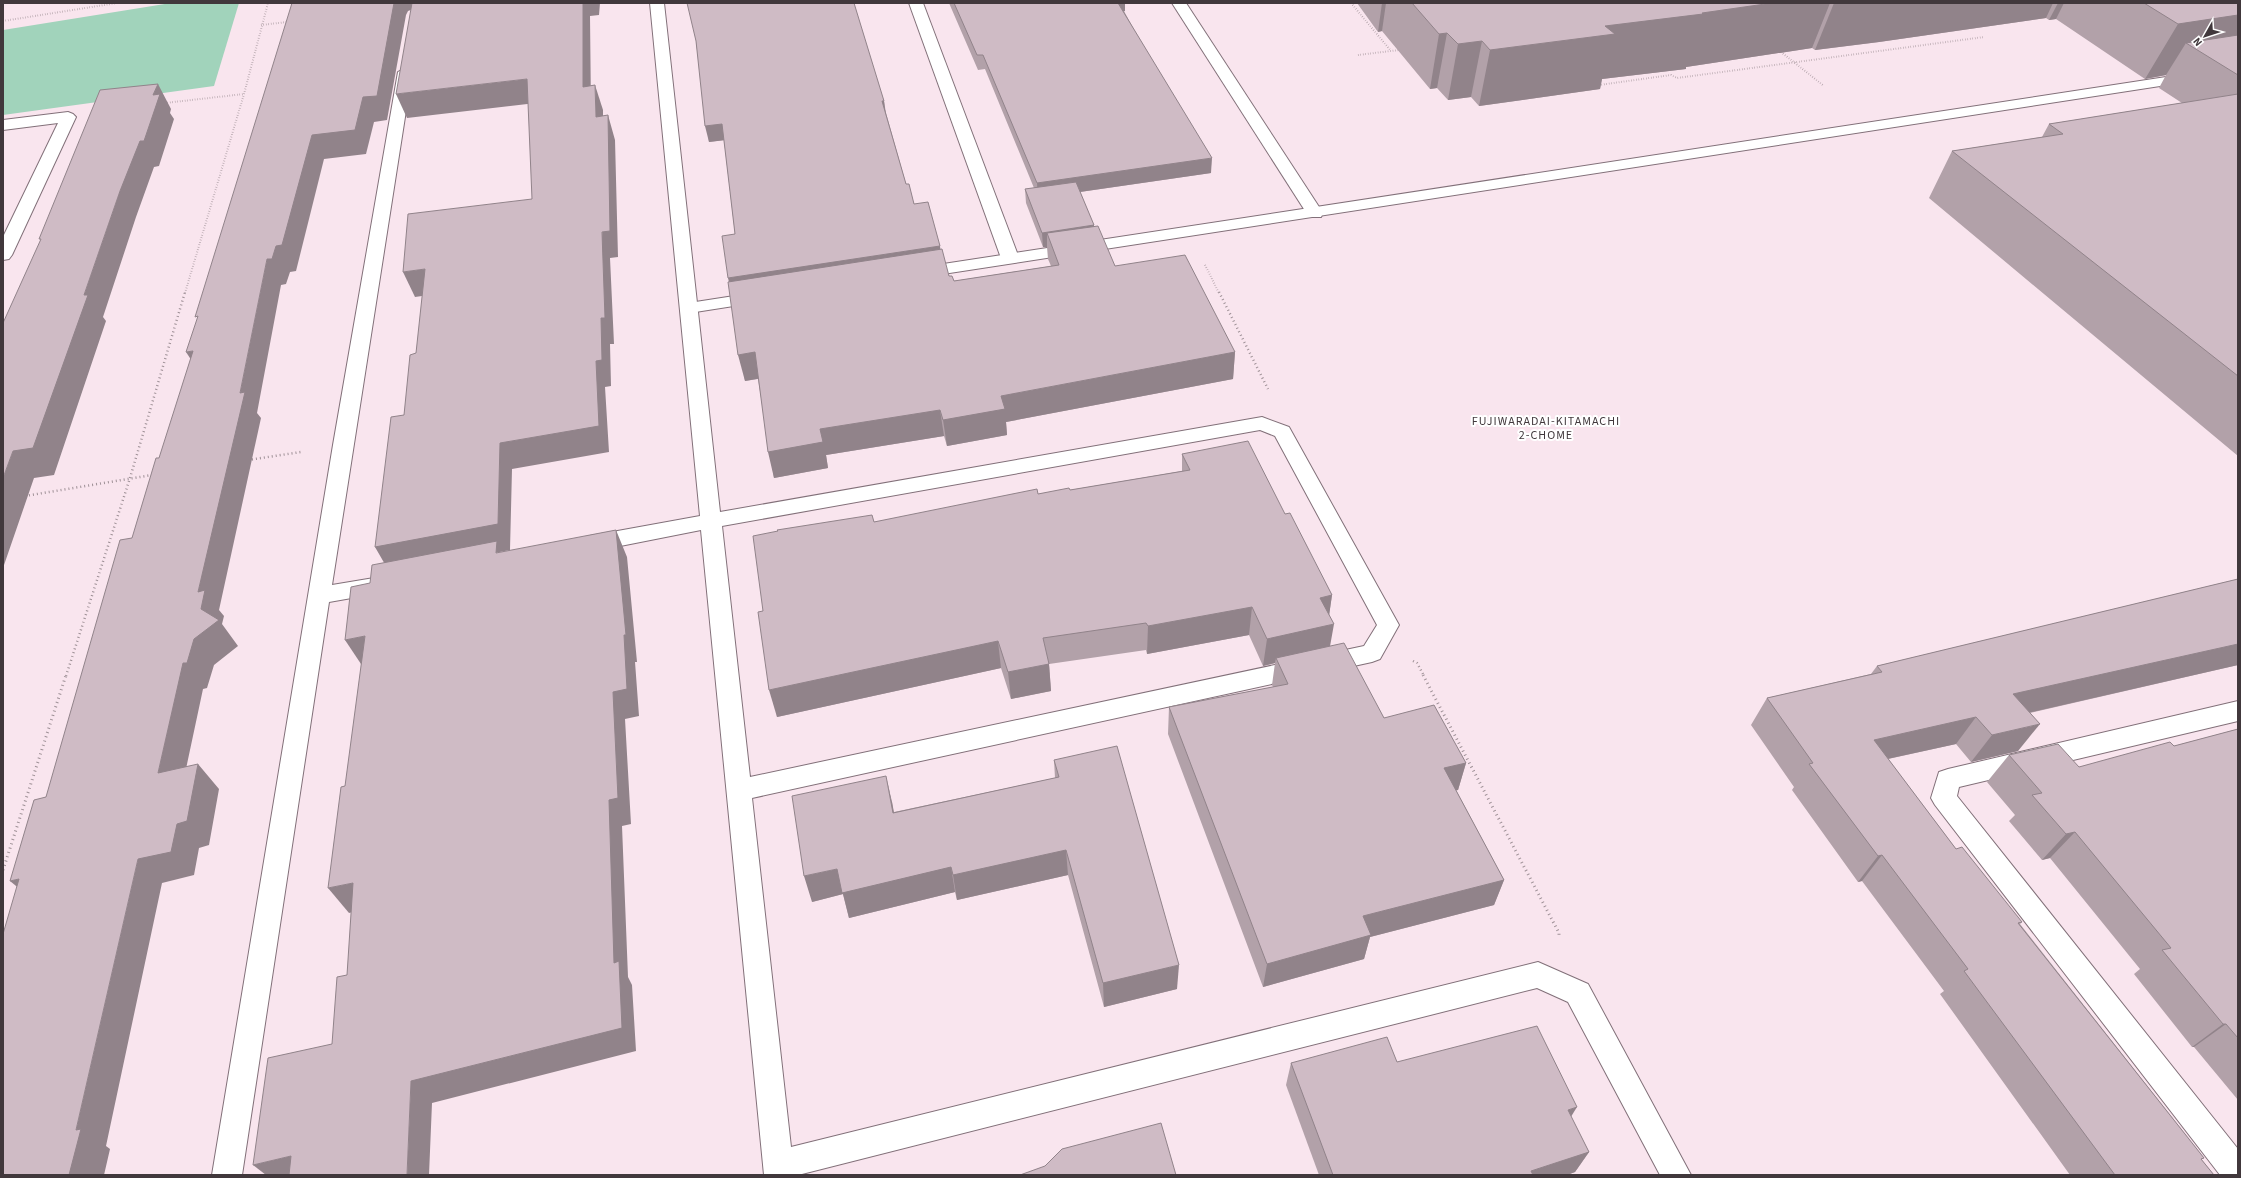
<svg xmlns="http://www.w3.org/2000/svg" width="2241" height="1178" viewBox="0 0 2241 1178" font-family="'Source Sans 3',sans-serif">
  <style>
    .green { fill: #a1d3bb }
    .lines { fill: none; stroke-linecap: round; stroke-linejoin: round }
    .street-casing { stroke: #827079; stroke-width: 2 }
    .secondary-casing { stroke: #827079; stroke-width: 2 }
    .path-far2 { stroke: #9f9197; stroke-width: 2; stroke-dasharray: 0.5 2; stroke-linecap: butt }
    .path-far1 { stroke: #9f9197; stroke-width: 2.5; stroke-dasharray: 1 3; stroke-linecap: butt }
    .path { stroke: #9f9197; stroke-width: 3; stroke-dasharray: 1 3.5; stroke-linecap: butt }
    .street { fill: #fff; fill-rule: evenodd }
    .secondary { fill: #fff; fill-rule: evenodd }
    .wall { fill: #b2a1a9 }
    .shaded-wall { fill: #91838a }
    .building { fill: #cfbbc5; stroke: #91838a }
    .labels { text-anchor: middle; stroke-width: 4; stroke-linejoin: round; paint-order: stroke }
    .neighbourhood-label { font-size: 12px; letter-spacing: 1px; fill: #41383c; stroke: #fff }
  </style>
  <rect width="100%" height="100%" fill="#f9e5ee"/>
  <!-- green -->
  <polygon class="green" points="171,3 239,3 214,86 3,115 3,30"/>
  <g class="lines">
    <!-- street casing -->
    <g class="street-casing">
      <g id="street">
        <path d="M650,3h14l56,509 542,-95 27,10 110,198 -19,34 -8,3 -620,136 39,349 747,-185 50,22 103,191h-31l-92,-173 -31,-14 -739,187h-34l-63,-645 -111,22 -8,-3 -3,-5 3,-5 8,-3 110,-20zM1260,430l15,6 102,189 -13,21 -614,131 -28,-251z"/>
        <polygon points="909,3 923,3 1019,258 1016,262 1004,262 1001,258"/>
        <polygon points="1172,3 1186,3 1323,213 1321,217 1309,217"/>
        <polygon points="405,68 412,72 332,585 380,577 388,579 391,585 388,591 380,593 329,602 242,1175 212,1175 333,445 398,72"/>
        <polygon points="68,112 73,114 76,117 12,255 9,259 3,260 3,237 58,123 3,130 3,120"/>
        <polygon points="2238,701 2238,721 1959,787 1957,796 2238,1149 2238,1175 2220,1175 1935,805 1931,798 1939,772 1948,769"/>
      </g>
    </g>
    <!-- secondary casing -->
    <g class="secondary-casing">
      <g id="secondary">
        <polygon points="2238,66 2238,74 917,278 911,277 908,273 911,269 917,268"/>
        <polygon points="760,292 766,293 769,297 766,301 689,313 683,312 680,308 683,304 689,303"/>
      </g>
    </g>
    <!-- path-far2 -->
    <g class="path-far2">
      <polyline points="1351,3 1391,51"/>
      <polyline points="3,21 117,3"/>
      <polyline points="261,25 287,22"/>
      <polyline points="1781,52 1824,86"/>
      <polyline points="1358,55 1399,50"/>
      <polyline points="1599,85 1671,75 1677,78 1984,37"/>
      <polyline points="165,103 244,94"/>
      <polyline points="1205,265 1219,293"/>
      <polyline points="185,293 244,94 268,3"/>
    </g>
    <!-- path-far1 -->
    <g class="path-far1">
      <polyline points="1219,292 1268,389"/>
      <polyline points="248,460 301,452"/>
      <polyline points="25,496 152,475"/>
      <polyline points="1413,661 1417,663 1424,676"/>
      <polyline points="66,676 130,478 185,292"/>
    </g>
    <!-- path -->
    <g class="path">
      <polyline points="1423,675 1559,933 1559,938"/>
      <polyline points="3,870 66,675"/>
    </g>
    <!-- street -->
    <use href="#street" class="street"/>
    <!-- secondary -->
    <use href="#secondary" class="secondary"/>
  </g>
  <!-- wall -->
  <g class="wall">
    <polygon points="949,3 1125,3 1125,11 1124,11 1211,173 1080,192 1094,226 1115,266 1235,352 1233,379 1006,422 1007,435 947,446 944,436 826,455 828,468 774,478 758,379 745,381 729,281 735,234 724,140 709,142 696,42 884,101 886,113 906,184 914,204 940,246 940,249 949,276 954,281 1051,266 1048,259 1047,247 1043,247 1026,203 1025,189 1034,188 985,69 978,70"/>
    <polygon points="1357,3 2238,3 2238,456 1929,198 1952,151 2042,137 2049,124 2182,103 2159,88 2166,75 2145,79 2056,19 2049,20 2046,18 1879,42 1815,50 1812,48 1686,67 1686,69 1602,79 1600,89 1479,106 1471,97 1448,100 1437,88 1430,89 1382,31 1378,32"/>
    <polygon points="1182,454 1285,514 1332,595 1329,615 1330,646 1384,718 1466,763 1458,790 1456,790 1504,880 1494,905 1370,937 1364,959 1263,987 1168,734 1169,707 1273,687 1272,685 1275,663 1263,666 1249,635 1147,654 1146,650 1049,664 1051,691 1011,699 1001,668 777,717 763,611 874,522 1038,494 1070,490 1182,471"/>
    <polygon points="2238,579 2238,665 2030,713 2018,751 1971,762 1956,744 1888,759 1956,849 2022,922 2020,924 2204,1158 2201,1159 2214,1175 2070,1175 1940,994 1944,991 1862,881 1858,882 1792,790 1794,787 1751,725 1767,698 1871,674 1877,666"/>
    <polygon points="2238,729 2238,1100 2194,1047 2192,1047 2134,974 2140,969 2050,858 2042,860 2009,821 2015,815 1987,782 2009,755 2079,767 2174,746"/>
    <polygon points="1054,760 1177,989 1104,1007 1068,875 957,900 955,892 849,918 843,894 812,902 892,802 894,812 1055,778"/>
    <polygon points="1397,1062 1571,1117 1589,1152 1575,1172 1567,1175 1319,1175 1286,1085 1291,1063"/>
  </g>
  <!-- shaded-wall -->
  <g class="shaded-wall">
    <polygon points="394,3 429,3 408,11 406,15 387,120 374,122 366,154 324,159 296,271 290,272 286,284 281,285 257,413 261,418 219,610 224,616 222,624 238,646 214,665 207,688 203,689 180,797 158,773 198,592 240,393 267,259 276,246 312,135 363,97"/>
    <polygon points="583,3 600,3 599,15 590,16 591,111 583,87"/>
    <polygon points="1116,3 1125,3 1125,11 1116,13"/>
    <polygon points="1382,3 1386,3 1382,31 1378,32"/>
    <polygon points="1772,3 1830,3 1812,48 1686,67 1686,69 1602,79 1600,89 1479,106 1490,50 1605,26"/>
    <polygon points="1834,3 2053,3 2046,18 1879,42 1815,50"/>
    <polygon points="2058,3 2064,3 2056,19 2049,20"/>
    <polygon points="2238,3 2238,64 2186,43 2166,75 2145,79 2178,24"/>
    <polygon points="1447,33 1437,88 1430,89 1439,34"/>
    <polygon points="1482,41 1471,97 1448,100 1458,44"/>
    <polygon points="527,79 536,103 407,118 396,94"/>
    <polygon points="158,84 171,109 170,113 174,119 159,166 154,167 136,217 103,317 106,321 54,475 34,478 3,568 3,478 13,451 84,295 153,95"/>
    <polygon points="595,85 603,110 603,142 596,117"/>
    <polygon points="882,101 884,101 886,117"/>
    <polygon points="608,115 615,140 618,257 610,258 614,344 610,344 611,386 605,387 609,452 512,469 510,550 390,573 375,547 500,443 596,361"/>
    <polygon points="722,124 726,140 709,142 705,126"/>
    <polygon points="1212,158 1211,173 1038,198 1037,183"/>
    <polygon points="1094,225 1094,240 1047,233 1047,247 1043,247 1042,233"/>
    <polygon points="940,246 942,263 732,295 728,278"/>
    <polygon points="425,269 436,294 415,297 403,272"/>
    <polygon points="193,351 203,378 186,352"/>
    <polygon points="755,352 762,378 745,381 738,355"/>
    <polygon points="1235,352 1233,379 1006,422 1007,435 947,446 943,420 1001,396"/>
    <polygon points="940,410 944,436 826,455 828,468 774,478 768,452 820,429"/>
    <polygon points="616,530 627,557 637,662 635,662 639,716 625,719 631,824 622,826 628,977 632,985 636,1051 432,1103 429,1175 407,1175 411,1081 609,800 613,692"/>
    <polygon points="1332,595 1328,623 1320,598"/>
    <polygon points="1252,607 1249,635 1147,654 1148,626"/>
    <polygon points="1334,624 1329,652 1276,658 1275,663 1263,666 1267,639"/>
    <polygon points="365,636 363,667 345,640"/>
    <polygon points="998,641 1001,668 777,717 769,690"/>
    <polygon points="2238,644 2238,665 1992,721 2013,694"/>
    <polygon points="1049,664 1051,691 1011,699 1008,672"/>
    <polygon points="1976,717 1956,744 1855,766 1874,740"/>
    <polygon points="2040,724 2018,751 1971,762 1992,735"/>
    <polygon points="1466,763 1458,790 1436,795 1444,768"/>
    <polygon points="198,764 219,789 209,845 199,848 194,875 162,883 106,1146 110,1149 104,1175 69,1175 76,1130 138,859 177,824"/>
    <polygon points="886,776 892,802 898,839 893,813"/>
    <polygon points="2075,832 2050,858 2042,860 2066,834"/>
    <polygon points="1066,850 1068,875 957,900 953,875"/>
    <polygon points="1882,855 1862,881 1858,882 1878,856"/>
    <polygon points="951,867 955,892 849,918 843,894 812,902 804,876 837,869"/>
    <polygon points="19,879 38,904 10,881"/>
    <polygon points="1504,880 1494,905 1370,937 1364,959 1263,987 1267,964 1363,916"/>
    <polygon points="353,883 373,907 349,913 328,888"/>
    <polygon points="1179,965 1177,989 1104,1007 1103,983"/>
    <polygon points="2223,1024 2226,1024 2194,1047 2192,1047"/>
    <polygon points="1577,1107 1564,1128 1568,1110"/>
    <polygon points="1589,1152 1575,1172 1567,1175 1529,1175 1531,1171"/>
    <polygon points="291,1156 314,1175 266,1175 253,1165"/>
  </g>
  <!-- building -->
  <g class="building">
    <polygon points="292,3 394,3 377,96 363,97 355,130 312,135 282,245 276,246 272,259 267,259 240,393 245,392 198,592 205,590 201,609 219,620 194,639 187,663 183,663 158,773 198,764 187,821 177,824 171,852 138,859 76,1130 81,1129 69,1175 3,1175 3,934 19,879 10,881 34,800 46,797 120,540 132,538 156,458 159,458 193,351 186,352 198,316 195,317"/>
    <polygon points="412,3 583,3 583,87 595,85 596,117 608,115 610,231 602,232 605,318 601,318 602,360 596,361 599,426 500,443 498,524 375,547 391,417 404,415 410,355 416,353 425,269 403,272 408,214 532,199 527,79 396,94"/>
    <polygon points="687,3 854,3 884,101 882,101 906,184 909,184 914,204 928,202 940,246 728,278 722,236 735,234 722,124 705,126 696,41"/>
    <polygon points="954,3 1118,3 1212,158 1037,183 983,55 977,55"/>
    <polygon points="1412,3 1772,3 1702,13 1703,14 1605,26 1615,34 1490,50 1482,41 1458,44 1447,33 1439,34"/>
    <polygon points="2144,3 2238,3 2238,15 2178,24"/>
    <polygon points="2238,35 2238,75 2186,43"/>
    <polygon points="158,84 153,95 160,94 144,141 140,141 120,191 84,295 88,295 33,448 13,451 3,478 3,323 41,239 39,239 100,90"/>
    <polygon points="2238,94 2238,376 1952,151 2063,134 2049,124"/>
    <polygon points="1076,182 1094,225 1042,233 1025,189"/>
    <polygon points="1098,226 1115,266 1185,255 1235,352 1001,396 1005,409 943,420 940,410 820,429 823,442 768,452 755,352 738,355 728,282 942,249 949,276 952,276 954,281 1059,265 1047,233"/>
    <polygon points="1248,441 1285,514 1290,513 1332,595 1320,598 1334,624 1267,639 1252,607 1148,626 1146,623 1043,638 1049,664 1008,672 998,641 769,690 758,612 763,611 753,536 778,531 777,530 872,515 874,522 1037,489 1038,494 1069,488 1070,490 1190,470 1182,454"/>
    <polygon points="616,530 626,635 624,635 627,689 613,692 618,798 609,800 614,963 619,961 622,1028 411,1081 407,1175 289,1175 291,1156 253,1165 268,1058 332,1044 337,977 347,975 353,883 328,888 341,787 345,786 365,636 345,640 351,587 370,583 372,565 497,541 496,553"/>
    <polygon points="2238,579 2238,644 2013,694 2040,724 1992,735 1976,717 1874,740 1956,849 1962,847 2022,922 2018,923 2204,1158 2201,1159 2214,1175 2115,1175 1964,971 1968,969 1882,855 1878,856 1809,764 1813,763 1767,698 1882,672 1877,666"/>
    <polygon points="1344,643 1384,718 1434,705 1466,763 1444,768 1504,880 1363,916 1371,935 1267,964 1169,707 1288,684 1276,658"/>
    <polygon points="2238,729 2238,1038 2226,1024 2223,1024 2162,950 2171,948 2075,832 2066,834 2032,795 2042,793 2009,755 2058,744 2079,767 2170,742 2174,746"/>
    <polygon points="1117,746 1179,965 1103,983 1066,850 953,875 951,867 842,893 837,869 804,876 792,796 886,776 893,813 1059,777 1054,760"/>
    <polygon points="1537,1026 1577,1107 1568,1110 1589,1152 1531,1171 1533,1175 1333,1175 1291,1063 1387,1037 1397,1062"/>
    <polygon points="1161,1123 1176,1175 1020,1175 1045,1166 1062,1149"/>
  </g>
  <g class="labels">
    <!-- neighbourhood labels -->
    <g class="neighbourhood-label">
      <text x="1546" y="425">FUJIWARADAI-KITAMACHI<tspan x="1546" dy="14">2-CHOME</tspan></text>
    </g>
  </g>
  <!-- border -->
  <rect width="2241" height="1178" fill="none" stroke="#41383c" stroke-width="8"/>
  <!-- north arrow -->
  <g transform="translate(2205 36) rotate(231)" stroke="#ffffff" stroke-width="3" paint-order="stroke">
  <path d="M0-3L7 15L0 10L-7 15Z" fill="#41383c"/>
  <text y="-6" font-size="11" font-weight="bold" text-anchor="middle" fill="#41383c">N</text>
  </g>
</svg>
